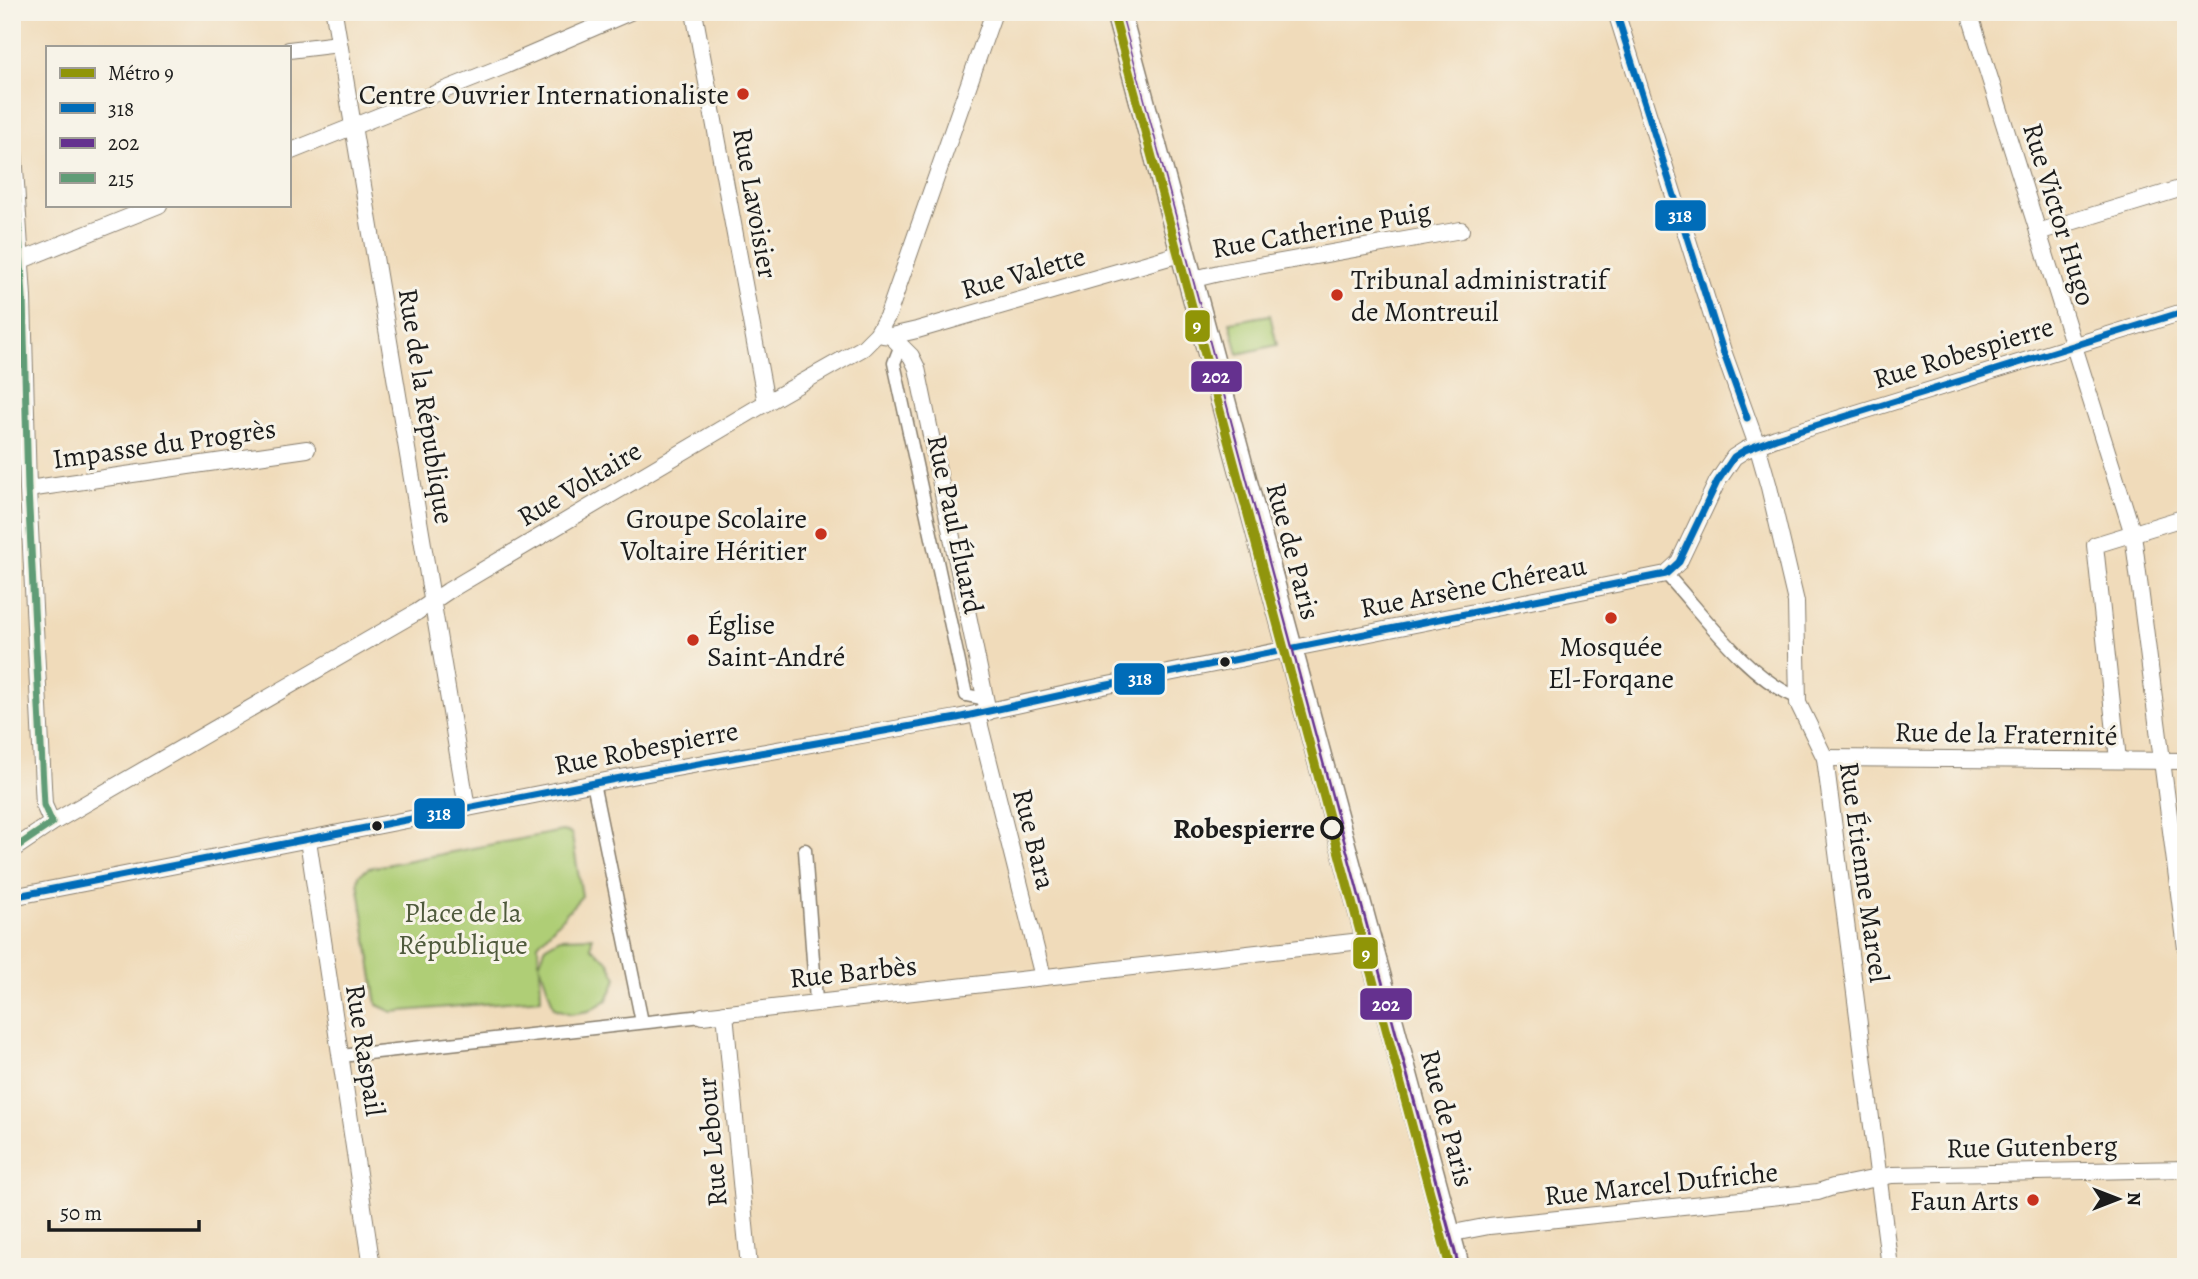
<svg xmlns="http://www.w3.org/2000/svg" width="2198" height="1279" viewBox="0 0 2198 1279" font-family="Alegreya,serif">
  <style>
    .green { fill: #afce76; stroke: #667549; stroke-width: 2 }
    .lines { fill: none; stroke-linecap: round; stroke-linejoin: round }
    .pedestrian-casing { stroke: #867c6b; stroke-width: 15 }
    .minor-casing { stroke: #867c6b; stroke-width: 18 }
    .primary-casing { stroke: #867c6b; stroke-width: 27 }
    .pedestrian { stroke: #fff; stroke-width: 12 }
    .minor { stroke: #fff; stroke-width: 16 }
    .primary { stroke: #fff; stroke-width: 24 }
    .bus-1-casing { stroke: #f7f3e8; stroke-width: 12 }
    .bus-2-casing { stroke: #f7f3e8; stroke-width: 12 }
    .bus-3-casing { stroke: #f7f3e8; stroke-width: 12 }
    .bus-1 { stroke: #006cb8; stroke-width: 7 }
    .bus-2 { stroke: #65318f; stroke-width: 7 }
    .bus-3 { stroke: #609c76; stroke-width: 7 }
    .metro-1-casing { stroke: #f7f3e8; stroke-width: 14 }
    .metro-1 { stroke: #909507; stroke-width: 9 }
    .poi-dot { fill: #c8321e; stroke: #f7f3e8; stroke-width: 2.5 }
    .bus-dot { fill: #1c1c1c; stroke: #f7f3e8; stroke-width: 2.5 }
    .stop-dot { fill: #f7f3e8; stroke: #1c1c1c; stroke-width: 3.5 }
    .labels { text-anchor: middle; stroke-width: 6; stroke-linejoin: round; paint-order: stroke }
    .poi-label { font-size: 28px; fill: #1c1c1c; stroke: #f7f3e8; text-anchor: end }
    .street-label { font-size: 28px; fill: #1c1c1c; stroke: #f7f3e8 }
    .stop-label { font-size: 28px; font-weight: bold; fill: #1c1c1c; stroke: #f7f3e8; text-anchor: end }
    .park-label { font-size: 28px; fill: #4f5a3c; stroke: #f7f3e8 }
    .line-badge { stroke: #f7f3e8; stroke-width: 2.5 }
    .badge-label { font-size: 19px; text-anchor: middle; font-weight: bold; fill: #fff }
  </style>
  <rect width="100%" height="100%" fill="#f7f3e8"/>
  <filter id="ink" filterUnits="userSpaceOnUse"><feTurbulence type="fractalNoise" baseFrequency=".0143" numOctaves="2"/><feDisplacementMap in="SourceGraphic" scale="14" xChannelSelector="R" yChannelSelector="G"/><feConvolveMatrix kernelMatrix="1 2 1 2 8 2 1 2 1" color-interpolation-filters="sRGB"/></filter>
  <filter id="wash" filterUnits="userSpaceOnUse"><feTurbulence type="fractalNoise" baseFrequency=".00686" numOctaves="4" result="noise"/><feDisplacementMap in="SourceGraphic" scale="28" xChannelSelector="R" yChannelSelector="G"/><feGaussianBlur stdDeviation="1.57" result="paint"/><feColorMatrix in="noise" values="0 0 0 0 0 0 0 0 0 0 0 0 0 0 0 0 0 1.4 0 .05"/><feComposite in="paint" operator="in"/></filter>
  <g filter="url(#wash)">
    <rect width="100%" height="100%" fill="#f0dbba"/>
    <!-- green -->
    <g class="green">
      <polygon points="1270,315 1277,345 1238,354 1230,322"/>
      <polygon points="562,831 571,833 572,836 582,896 538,944 539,964 546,946 560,938 592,937 591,947 608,961 617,978 607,1000 589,1011 571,1014 554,1008 540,965 541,999 392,1012 377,1005 358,882 359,875 369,868"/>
    </g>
  </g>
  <g filter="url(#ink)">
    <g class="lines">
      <!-- pedestrian casing -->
      <g class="pedestrian-casing">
        <g id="pedestrian">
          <polyline points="901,345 894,363 966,695 985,699"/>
          <path d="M1666,574c37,40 80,102 130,123"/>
          <polyline points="593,783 642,1022"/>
          <polyline points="805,850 816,1001"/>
          <polyline points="341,1056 702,1016"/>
        </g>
      </g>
      <!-- minor casing -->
      <g class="minor-casing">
        <g id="minor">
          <polyline points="334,12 467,808"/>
          <polyline points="694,12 766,403"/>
          <polyline points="1616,12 1723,351 1757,445 1769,487 1796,602 1798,703 1825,758 1890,1267"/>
          <polyline points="1969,12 2133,534 2186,948"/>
          <polyline points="289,50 339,44"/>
          <polyline points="12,119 23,297 28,489 44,805 52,823"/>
          <polyline points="289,152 507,65 630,12"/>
          <polyline points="2038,232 2186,187"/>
          <polyline points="12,264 159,205"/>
          <polyline points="1190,280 1219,273 1461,230"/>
          <polyline points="883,335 891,336 917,330 1183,253"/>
          <polyline points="891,336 911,356 917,368 988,712"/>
          <polyline points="28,489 307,449"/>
          <polyline points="977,714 1043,977"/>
          <polyline points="1825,758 2186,761"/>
          <polyline points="2118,760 2095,545 2186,517"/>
          <polyline points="308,840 372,1267"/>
          <polyline points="12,850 52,823 417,612 448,591 757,408 863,348 877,334 888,315 994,12"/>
          <polyline points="12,897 631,776 957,718 1103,686 1666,574 1679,562 1717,482 1734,457 1745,450 1776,438 2186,311"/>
          <polyline points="725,1013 749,1267"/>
          <polyline points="702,1016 1370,940"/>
          <polyline points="1448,1234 1489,1226 1818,1192 1833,1187 1892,1175 2186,1169"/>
        </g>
      </g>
      <!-- primary casing -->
      <g class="primary-casing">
        <polyline id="primary" points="1118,12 1457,1267"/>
      </g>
      <!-- pedestrian -->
      <use href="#pedestrian" class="pedestrian"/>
      <!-- minor -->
      <use href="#minor" class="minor"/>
      <!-- primary -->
      <use href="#primary" class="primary"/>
      <!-- bus-1 casing -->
      <g class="bus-1-casing">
        <g id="bus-1">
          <polyline points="1616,12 1723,351 1747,418"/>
          <polyline points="12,897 631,776 957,718 1103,686 1666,574 1679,562 1717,482 1734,457 1745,450 1776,438 2186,311"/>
        </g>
      </g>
      <!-- bus-2 casing -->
      <g class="bus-2-casing">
        <polyline id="bus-2" points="1118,12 1457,1267"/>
      </g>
      <!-- bus-3 casing -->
      <g class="bus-3-casing">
        <polyline id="bus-3" points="12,123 23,297 28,489 44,805 52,823 12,850"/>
      </g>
      <!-- bus-1 -->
      <use href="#bus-1" class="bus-1"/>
      <!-- bus-2 -->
      <use href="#bus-2" class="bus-2"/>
      <!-- bus-3 -->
      <use href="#bus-3" class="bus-3"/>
      <!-- metro-1 casing -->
      <g class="metro-1-casing">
        <polyline id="metro-1" points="1113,12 1450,1267"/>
      </g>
      <!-- metro-1 -->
      <use href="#metro-1" class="metro-1"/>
    </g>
  </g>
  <!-- markers -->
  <g class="poi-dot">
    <circle cx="743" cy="94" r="7"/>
    <circle cx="1337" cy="295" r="7"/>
    <circle cx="821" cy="534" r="7"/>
    <circle cx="1611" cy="618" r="7"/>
    <circle cx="693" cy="640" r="7"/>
    <circle cx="2033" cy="1200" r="7"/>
  </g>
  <g class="bus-dot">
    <circle cx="1225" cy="662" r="6"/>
    <circle cx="377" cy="826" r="6"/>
  </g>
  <circle class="stop-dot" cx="1332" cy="828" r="10"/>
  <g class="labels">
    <!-- poi labels -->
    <g class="poi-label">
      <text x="729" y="104">Centre Ouvrier Internationaliste</text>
      <text x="1351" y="289" text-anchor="start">Tribunal administratif<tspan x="1351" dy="32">de Montreuil</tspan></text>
      <text x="807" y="528">Groupe Scolaire<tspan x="807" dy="32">Voltaire Héritier</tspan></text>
      <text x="707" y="634" text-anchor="start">Église<tspan x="707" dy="32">Saint-André</tspan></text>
      <text x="1611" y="656" text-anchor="middle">Mosquée<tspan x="1611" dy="32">El-Forqane</tspan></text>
      <text x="2019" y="1210">Faun Arts</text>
    </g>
    <!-- street labels -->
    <g class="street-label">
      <text transform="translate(756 203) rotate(80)" y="10">Rue Lavoisier</text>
      <text transform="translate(2060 214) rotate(73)" y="10">Rue Victor Hugo</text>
      <text transform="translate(1321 229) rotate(-10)" y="10">Rue Catherine Puig</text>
      <text transform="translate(1023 272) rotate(-16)" y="10">Rue Valette</text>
      <text transform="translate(1963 352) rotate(-17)" y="10">Rue Robespierre</text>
      <text transform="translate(427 406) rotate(81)" y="10">Rue de la République</text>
      <text transform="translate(164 443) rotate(-8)" y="10">Impasse du Progrès</text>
      <text transform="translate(579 483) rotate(-31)" y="10">Rue Voltaire</text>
      <text transform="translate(956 524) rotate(78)" y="10">Rue Paul Éluard</text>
      <text transform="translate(1294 551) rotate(75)" y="10">Rue de Paris</text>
      <text transform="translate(1473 586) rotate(-11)" y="10">Rue Arsène Chéreau</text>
      <text transform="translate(2006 733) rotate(1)" y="10">Rue de la Fraternité</text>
      <text transform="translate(646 747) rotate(-11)" y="10">Rue Robespierre</text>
      <text transform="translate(1035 839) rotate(76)" y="10">Rue Bara</text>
      <text transform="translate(1865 872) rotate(82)" y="10">Rue Étienne Marcel</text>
      <text transform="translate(853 971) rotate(-6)" y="10">Rue Barbès</text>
      <text transform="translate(366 1050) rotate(81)" y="10">Rue Raspail</text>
      <text transform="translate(1448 1118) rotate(75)" y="10">Rue de Paris</text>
      <text transform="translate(711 1142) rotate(-95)" y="10">Rue Lebour</text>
      <text transform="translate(2032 1146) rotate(-1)" y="10">Rue Gutenberg</text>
      <text transform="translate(1661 1183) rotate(-6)" y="10">Rue Marcel Dufriche</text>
    </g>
    <!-- stop labels -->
    <g class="stop-label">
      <text x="1315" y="838">Robespierre</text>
    </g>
    <!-- park labels -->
    <g class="park-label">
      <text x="463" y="922">Place de la<tspan x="463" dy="32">République</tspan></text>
    </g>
  </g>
  <g class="line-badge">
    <rect x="1654" y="199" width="53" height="33" rx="7" fill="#006cb8"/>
    <rect x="1184" y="309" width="27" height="34" rx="7" fill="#909507"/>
    <rect x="1190" y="360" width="53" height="33" rx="7" fill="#65318f"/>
    <rect x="1113" y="662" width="53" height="34" rx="7" fill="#006cb8"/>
    <rect x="413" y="797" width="53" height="33" rx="7" fill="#006cb8"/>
    <rect x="1352" y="936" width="27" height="34" rx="7" fill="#909507"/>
    <rect x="1359" y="987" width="54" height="34" rx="7" fill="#65318f"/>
  </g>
  <g class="badge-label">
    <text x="1680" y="222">318</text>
    <text x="1197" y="332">9</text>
    <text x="1216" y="383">202</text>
    <text x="1140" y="685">318</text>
    <text x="439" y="820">318</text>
    <text x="1366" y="960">9</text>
    <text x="1386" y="1011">202</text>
  </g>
  <!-- margin -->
  <rect width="2198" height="1279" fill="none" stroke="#f7f3e8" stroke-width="42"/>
  <!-- legend -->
  <rect x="46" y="46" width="245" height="161" fill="#f7f3e8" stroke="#9f9d96" stroke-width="2"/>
  <rect x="60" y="68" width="35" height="10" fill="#909507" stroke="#9f9d96" stroke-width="2"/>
  <text x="108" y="80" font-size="21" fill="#1c1c1c">Métro 9</text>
  <rect x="60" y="103" width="35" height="10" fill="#006cb8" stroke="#9f9d96" stroke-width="2"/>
  <text x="108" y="116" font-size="21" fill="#1c1c1c">318</text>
  <rect x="60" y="138" width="35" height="10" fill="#65318f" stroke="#9f9d96" stroke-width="2"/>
  <text x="108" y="150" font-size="21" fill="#1c1c1c">202</text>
  <rect x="60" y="173" width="35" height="10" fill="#609c76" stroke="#9f9d96" stroke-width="2"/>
  <text x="108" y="186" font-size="21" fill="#1c1c1c">215</text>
  <!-- north arrow -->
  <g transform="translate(2118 1199) rotate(90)" stroke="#f7f3e8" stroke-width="5" paint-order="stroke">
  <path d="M0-5L12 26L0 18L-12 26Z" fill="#1c1c1c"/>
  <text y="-10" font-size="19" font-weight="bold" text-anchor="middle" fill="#1c1c1c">N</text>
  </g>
  <!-- scale -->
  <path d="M49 1220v10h150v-10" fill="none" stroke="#1c1c1c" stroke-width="3.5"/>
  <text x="60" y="1220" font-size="21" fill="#1c1c1c" stroke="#f7f3e8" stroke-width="5" paint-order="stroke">50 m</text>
</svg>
